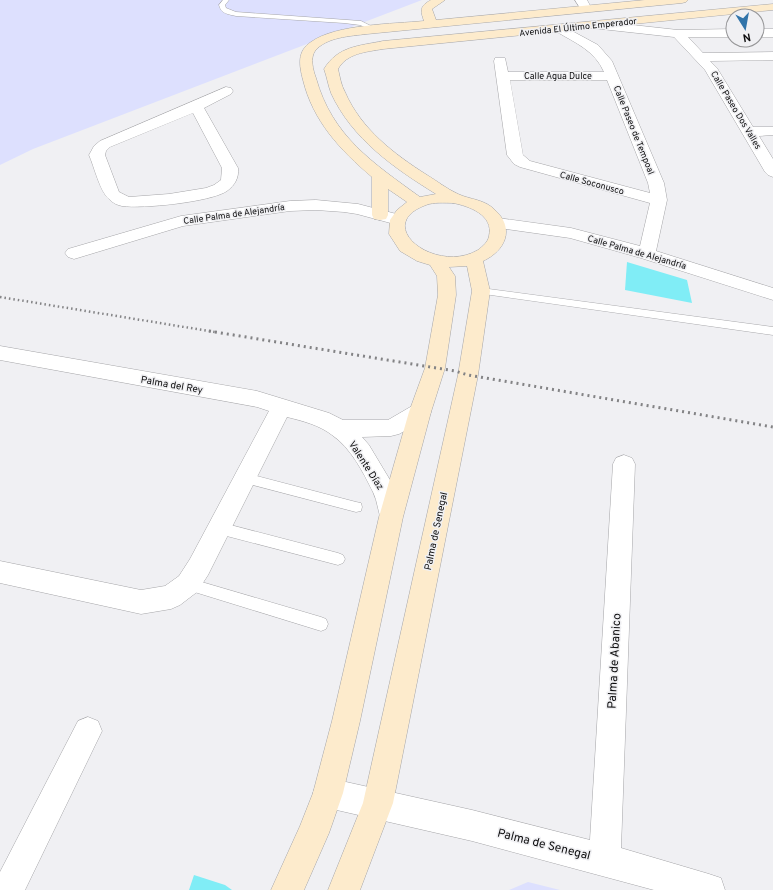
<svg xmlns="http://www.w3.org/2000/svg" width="773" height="890" viewBox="0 0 773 890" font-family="Overpass,sans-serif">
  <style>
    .green { fill: #dde0fe }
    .water { fill: #80edf6 }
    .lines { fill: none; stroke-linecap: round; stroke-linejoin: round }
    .lane-casing { stroke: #a5a5a8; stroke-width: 1 }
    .street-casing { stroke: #a5a5a8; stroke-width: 1 }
    .secondary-casing { stroke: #a5a5a8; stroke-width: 1 }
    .lane { fill: #fff; fill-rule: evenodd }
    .street { fill: #fff; fill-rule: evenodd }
    .secondary { fill: #fdebcc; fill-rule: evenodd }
    .rail-far1 { stroke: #838385; stroke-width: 2.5; stroke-dasharray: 1.5 3; stroke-linecap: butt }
    .rail { stroke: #838385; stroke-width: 3; stroke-dasharray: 2 4; stroke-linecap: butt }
    .labels { text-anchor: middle; stroke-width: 3; stroke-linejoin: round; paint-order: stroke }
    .far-street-label { font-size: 9px; fill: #0d0d0e; stroke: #f0f0f3 }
    .street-label { font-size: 10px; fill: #0d0d0e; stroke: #f0f0f3 }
    .near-street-label { font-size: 12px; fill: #0d0d0e; stroke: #f0f0f3 }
  </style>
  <rect width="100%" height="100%" fill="#f0f0f3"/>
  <!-- green -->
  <g class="green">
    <polygon points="0,0 422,0 33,149 0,165"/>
    <polygon points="528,882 560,890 509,890"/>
  </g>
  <!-- water -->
  <g class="water">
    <polygon points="627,262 687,280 692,303 625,290"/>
    <polygon points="194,875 225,885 232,890 189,890"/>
  </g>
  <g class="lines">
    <!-- lane casing -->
    <g class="lane-casing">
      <g id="lane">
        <path d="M223,0h6l-4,5 1,3 10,4 125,9 16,8 -3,2 -14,-6 -16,-2 -108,-7c-8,-2 -15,-2 -17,-11z"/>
        <polygon points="481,288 773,327 773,335 477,293 476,291"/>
        <polygon points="245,473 356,502 361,503 362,507 361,511 356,512 245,483 241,482 239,478 241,474"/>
        <polygon points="219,522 338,553 343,555 345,559 343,563 338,565 219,534 214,532 212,528 214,524"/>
        <polygon points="188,578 321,617 326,619 328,624 326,629 321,631 188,590 183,588 181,584 183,580"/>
      </g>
    </g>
    <!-- street casing -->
    <g class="street-casing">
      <g id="street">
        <polygon points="575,0 587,0 592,9 590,11 582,11"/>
        <polygon points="596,21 678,30 733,29 733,37 688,37 703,53 773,52 773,60 710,61 717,68 753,127 773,127 773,135 759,136 773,159 773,177 768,175 765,172 705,70 674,37 592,28 590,25 592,22"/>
        <path d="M561,25l37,20 14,16 52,122 3,17 -11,51 117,37v12l-132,-42 -71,-20 -78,-11 -2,-4 2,-4 6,-1 73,10 69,18 10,-43 -130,-36 -6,-3 -7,-9 -13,-94 1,-3h10l3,14h96c-9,-21 -28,-29 -47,-40l-2,-3 2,-3zM510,80h97l41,103 2,10 -120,-32 -7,-6z"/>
        <rect x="757" y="29" width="16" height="8"/>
        <path d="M226,87l5,1 2,3 -2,3 -27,14 34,60c1,10 -3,17 -11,23 -16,11 -85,18 -105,15 -5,-1 -9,-3 -13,-7 -9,-7 -15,-33 -20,-44l5,-9 6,-5zM193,113l29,55 -1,12 -7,5 -8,3 -37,6 -40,3 -10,-5 -14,-37 1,-4 4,-4z"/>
        <polygon points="316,200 358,204 404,216 406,220 404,224 398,225 357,214 344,212 316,210 290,211 183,226 74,259 68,257 65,253 68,249 181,216 290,201"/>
        <path d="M0,346l257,45 72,22 14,7h45l24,-14 8,-2 8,2 3,6 -3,6 -29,16 -8,2 -29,1 7,8 24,40c6,11 12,28 6,39l-8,3 -8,-3c-5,-10 -5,-22 -10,-32 -10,-20 -22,-44 -41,-57 -13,-10 -29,-14 -45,-18l-79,158 -11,17 -17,13 -9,4 -30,5 -141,-31v-22l141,29 24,-4 14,-10 11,-17 79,-148 -12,-4 -257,-47z"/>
        <polygon points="624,455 632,458 635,464 621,848 709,874 721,878 725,890 654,890 472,841 328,808 317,804 313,793 317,782 328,778 472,810 590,840 613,464 616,458"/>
        <polygon points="88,717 98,721 102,731 25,890 0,890 0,872 78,721"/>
      </g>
    </g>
    <!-- secondary casing -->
    <g class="secondary-casing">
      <path id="secondary" d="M431,0h14l-13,9 4,11 209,-20h43l-2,2 -4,1 -315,31c-16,2 -41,3 -52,17 -5,7 -2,19 1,27 16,58 57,85 104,119l16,-3c-42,-26 -84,-55 -105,-101 -3,-8 -4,-16 -7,-24 14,-23 35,-23 59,-28l390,-37v6l-390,39c-17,3 -36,4 -45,20 2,8 3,16 7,23 16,37 49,62 82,83 10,6 20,14 31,19 13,6 27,5 38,17 19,18 9,40 -13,50l7,30 -12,84 -85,428 -33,87h-32l35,-87 95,-428 14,-84 -5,-25 -18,1 6,9 1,19 -11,73 -14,44 -28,105 -43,204 -17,72 -14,40 -25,57h-33l29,-64 13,-33 19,-72 47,-204 30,-105 16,-44 13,-73 -1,-19 -7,-11 -13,-4 -17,-10 -11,-17 1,-14 7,-10 10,-8 -19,-13v26l-2,4 -6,1 -6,-1 -2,-4v-38c-32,-27 -59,-56 -69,-97 -4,-15 -6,-29 8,-38 25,-18 83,-18 113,-21 -4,-11 -4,-15 7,-21zM453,203c16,3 41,12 36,33 -1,6 -6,10 -11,14 -42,25 -107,-25 -52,-45 8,-3 18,-2 27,-2z"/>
    </g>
    <!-- lane -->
    <use href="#lane" class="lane"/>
    <!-- street -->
    <use href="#street" class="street"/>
    <!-- secondary -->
    <use href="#secondary" class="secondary"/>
    <!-- rail-far1 -->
    <polyline class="rail-far1" points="0,297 215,332"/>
    <!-- rail -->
    <polyline class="rail" points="209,331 455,371 468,375 773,427"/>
  </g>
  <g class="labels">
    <!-- far-street labels -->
    <g class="far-street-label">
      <text transform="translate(578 27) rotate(-6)" y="3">Avenida El Último Emperador</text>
      <text x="558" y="79">Calle Agua Dulce</text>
      <text transform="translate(736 110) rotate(59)" y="3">Calle Paseo Dos Valles</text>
      <text transform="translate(634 130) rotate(68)" y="3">Calle Paseo de Tempoal</text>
      <text transform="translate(592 183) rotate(15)" y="3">Calle Soconusco</text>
      <text transform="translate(234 214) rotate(-8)" y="3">Calle Palma de Alejandría</text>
      <text transform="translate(637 252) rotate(16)" y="3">Calle Palma de Alejandría</text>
    </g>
    <!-- street labels -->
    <g class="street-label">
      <text transform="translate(172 384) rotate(10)" y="4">Palma del Rey</text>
      <text transform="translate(367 465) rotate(57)" y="4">Valente Díaz</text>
      <text transform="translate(435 531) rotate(-78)" y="4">Palma de Senegal</text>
    </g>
    <!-- near-street labels -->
    <g class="near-street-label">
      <text transform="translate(614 661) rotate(-87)" y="4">Palma de Abanico</text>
      <text transform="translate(544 844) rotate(14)" y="4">Palma de Senegal</text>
    </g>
  </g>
  <!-- north arrow -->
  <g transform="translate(745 28) rotate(169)"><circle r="19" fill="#f0f0f3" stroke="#959597"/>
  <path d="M0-3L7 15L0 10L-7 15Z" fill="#3174aa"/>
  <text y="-6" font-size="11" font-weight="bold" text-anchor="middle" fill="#0d0d0e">N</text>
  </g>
</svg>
